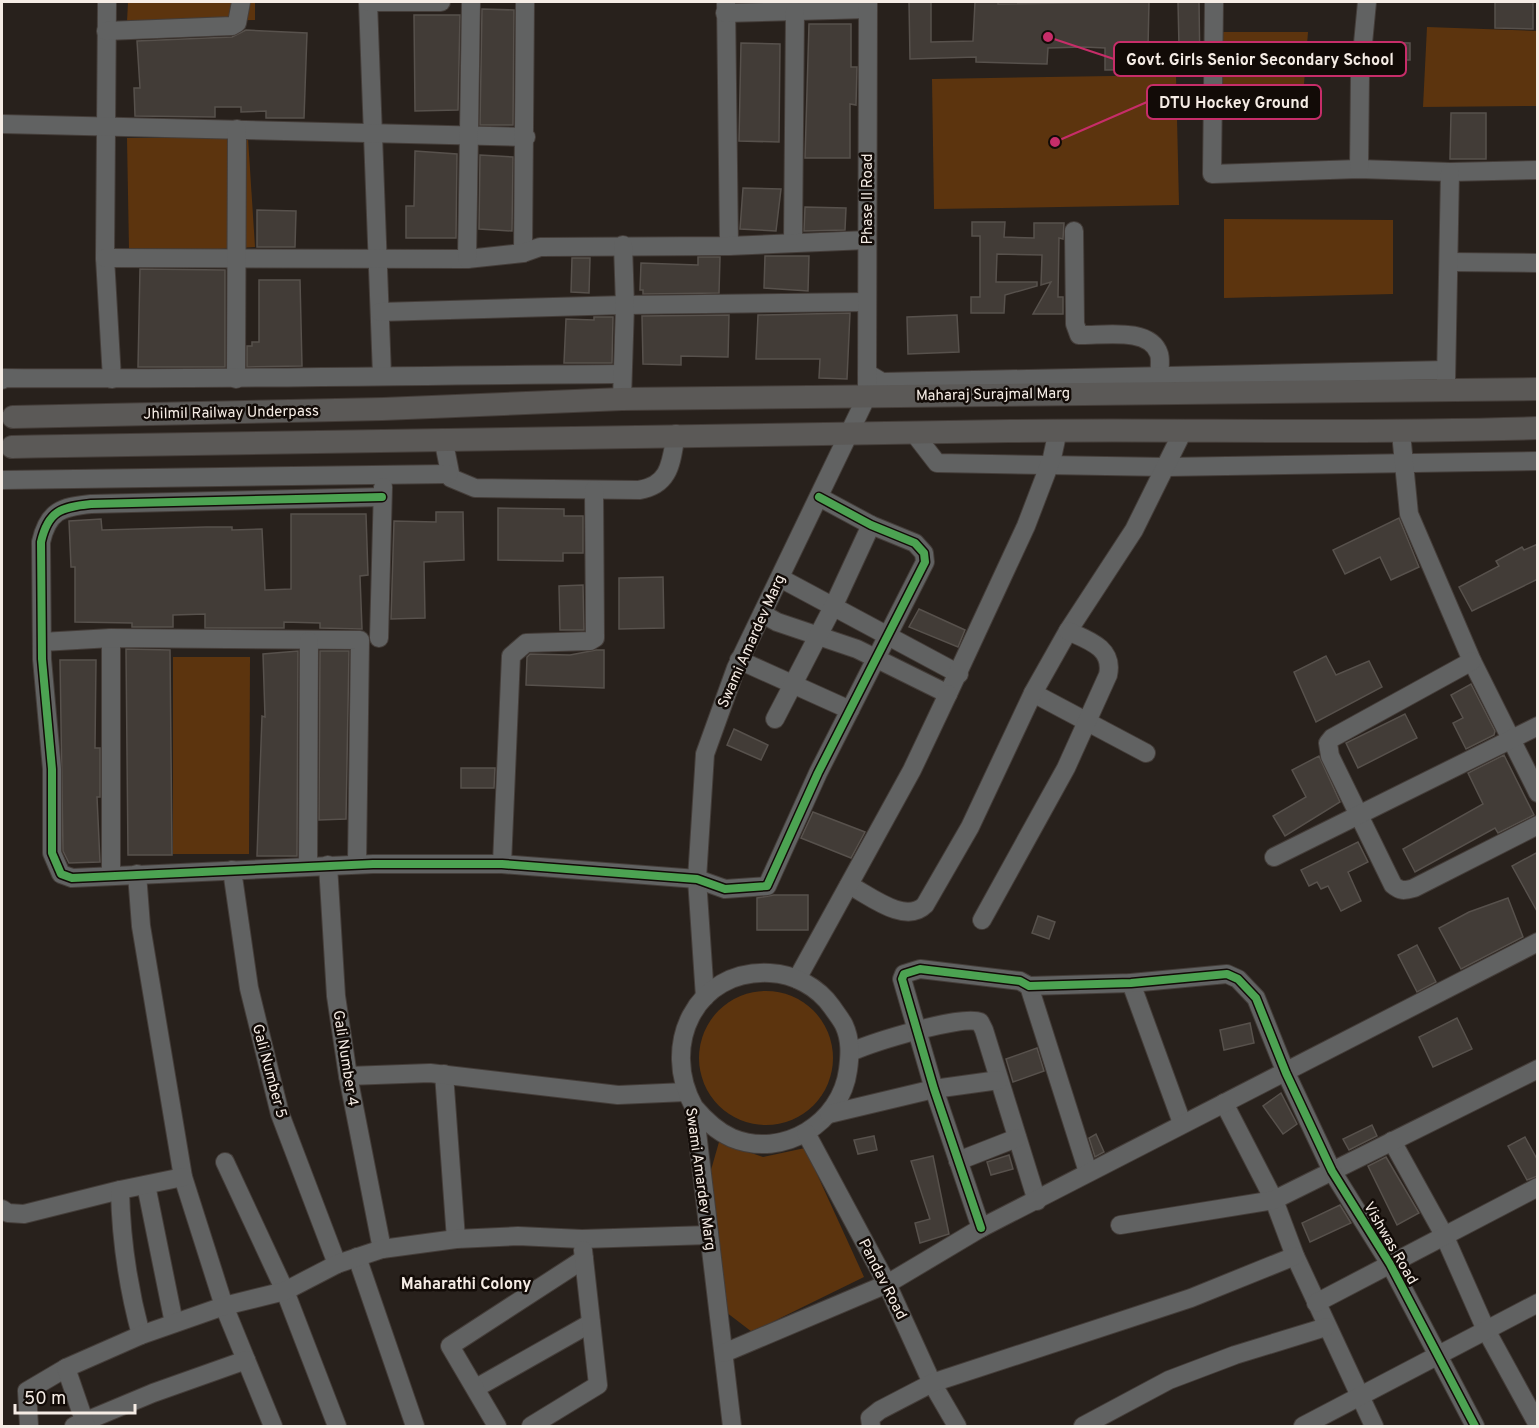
<svg xmlns="http://www.w3.org/2000/svg" width="1539" height="1428" viewBox="0 0 1539 1428" font-family="Overpass,sans-serif">
  <style>
    .green { fill: #5c340e }
    .building { fill: #423c37; stroke: #57514c; stroke-width: 1.5 }
    .lines { fill: none; stroke-linecap: round; stroke-linejoin: round }
    .minor-casing { stroke: #443d39; stroke-width: 20 }
    .major-casing { stroke: #443d39; stroke-width: 24 }
    .minor { stroke: #616262; stroke-width: 18 }
    .major { stroke: #5b5957; stroke-width: 22 }
    .cycleway-casing { stroke: #120b07; stroke-width: 11 }
    .cycleway { stroke: #4ca352; stroke-width: 8 }
    .labels { text-anchor: middle; stroke-width: 5; stroke-linejoin: round; paint-order: stroke }
    .street-label { font-size: 15px; fill: #f5ece5; stroke: #120b07 }
    .neighbourhood-label { font-size: 16px; font-weight: bold; fill: #f5ece5; stroke: #120b07 }
    .leader { fill: none; stroke: #c72d69; stroke-width: 2 }
    .callout-dot { fill: #c72d69; stroke: #120b07; stroke-width: 2 }
    .callout { fill: #120b07; stroke: #c72d69; stroke-width: 2 }
    .callout-label { font-size: 16px; text-anchor: middle; font-weight: bold; fill: #f5ece5 }
  </style>
  <rect width="100%" height="100%" fill="#28211c"/>
  <!-- green -->
  <g class="green">
    <polygon points="128,2 255,2 255,20 127,22"/>
    <polygon points="1427,27 1537,31 1537,106 1423,107"/>
    <polygon points="1222,32 1308,32 1302,110 1217,112"/>
    <polygon points="1176,75 1179,205 934,209 932,79"/>
    <polygon points="127,138 248,138 255,247 147,253 129,250"/>
    <polygon points="1224,219 1393,220 1393,294 1224,298"/>
    <polygon points="173,657 250,657 249,854 173,854"/>
    <circle cx="766" cy="1058" r="67"/>
    <polygon points="719,1142 763,1157 805,1148 864,1277 752,1332 722,1309 711,1170"/>
  </g>
  <!-- building -->
  <g class="building">
    <polygon points="909,2 931,2 931,42 973,41 975,2 998,2 998,4 1149,2 1148,48 1179,47 1178,2 1199,2 1200,69 1105,70 1105,48 1083,47 1048,48 1047,64 976,62 976,57 910,59"/>
    <polygon points="1495,2 1533,2 1533,29 1495,28"/>
    <polygon points="482,9 514,10 513,125 480,125"/>
    <polygon points="414,15 460,15 458,110 415,111"/>
    <polygon points="809,24 851,24 851,67 857,67 856,105 850,104 850,158 805,158"/>
    <polygon points="246,30 307,33 304,118 266,118 266,111 241,112 241,107 215,107 215,117 135,116 134,88 140,88 137,41 232,37"/>
    <polygon points="1374,42 1410,43 1410,60 1374,60"/>
    <polygon points="741,43 780,44 779,142 739,141"/>
    <polygon points="1451,113 1486,113 1486,159 1450,159"/>
    <polygon points="415,151 457,154 456,238 406,238 406,206 414,206"/>
    <polygon points="480,155 513,157 512,231 479,229"/>
    <polygon points="743,188 781,189 776,231 740,229"/>
    <polygon points="805,207 846,208 845,230 804,231"/>
    <polygon points="257,210 296,211 295,247 257,247"/>
    <polygon points="972,222 1005,222 1004,237 1034,238 1034,223 1064,223 1063,239 1059,238 1058,297 1063,297 1063,314 1033,314 1051,282 1041,285 1042,255 997,254 996,282 1037,282 1037,286 1005,295 1004,313 971,313 971,297 980,297 980,236 972,236"/>
    <polygon points="765,256 809,256 808,291 764,288"/>
    <polygon points="698,257 720,257 719,293 643,294 643,290 640,290 641,263 698,265"/>
    <polygon points="572,258 590,258 589,293 571,292"/>
    <polygon points="140,269 225,270 225,367 138,367"/>
    <polygon points="259,280 300,280 302,366 247,367 247,346 252,346 252,342 259,342"/>
    <polygon points="850,313 847,379 819,378 820,359 756,359 758,315"/>
    <polygon points="729,315 728,357 681,356 681,365 643,364 642,316"/>
    <polygon points="957,315 959,352 908,354 907,317"/>
    <polygon points="594,317 613,317 612,363 564,363 566,319 594,320"/>
    <polygon points="498,508 564,509 564,516 583,516 583,553 563,553 563,561 498,560"/>
    <polygon points="436,512 463,512 464,560 424,562 425,618 391,619 394,521 436,522"/>
    <polygon points="291,514 366,514 368,575 360,576 362,629 320,628 320,623 284,622 284,628 205,628 205,614 173,615 173,627 132,627 132,623 75,622 75,567 71,567 69,521 101,519 102,530 206,527 232,527 232,530 262,529 265,590 291,589"/>
    <polygon points="1399,518 1419,567 1391,580 1380,557 1345,574 1333,550"/>
    <polygon points="1538,544 1538,579 1472,611 1459,587 1499,566 1496,561 1522,547 1524,550"/>
    <polygon points="663,577 664,628 619,629 619,578"/>
    <polygon points="583,585 584,630 560,630 559,586"/>
    <polygon points="919,609 965,630 958,647 909,627"/>
    <polygon points="126,649 170,650 172,855 128,855"/>
    <polygon points="596,650 604,650 604,688 526,685 527,657 530,654 570,655"/>
    <polygon points="298,651 297,856 257,856 262,716 265,717 263,654"/>
    <polygon points="320,651 349,651 346,819 319,820"/>
    <polygon points="1326,656 1336,675 1369,661 1382,687 1316,722 1294,672"/>
    <polygon points="60,660 96,660 95,748 100,748 100,797 97,797 100,862 69,863 63,851"/>
    <polygon points="1471,684 1495,731 1494,735 1466,749 1453,723 1463,718 1451,695"/>
    <polygon points="1405,714 1417,738 1358,768 1346,743"/>
    <polygon points="734,729 768,745 761,760 727,745"/>
    <polygon points="1504,755 1534,815 1498,833 1495,828 1415,872 1403,849 1483,804 1468,773"/>
    <polygon points="1319,756 1340,802 1285,836 1273,816 1306,797 1292,770"/>
    <polygon points="461,768 495,768 494,788 461,788"/>
    <polygon points="813,812 865,832 851,858 801,838"/>
    <polygon points="1358,842 1368,862 1348,872 1361,901 1341,911 1328,886 1321,889 1317,882 1309,886 1301,870"/>
    <polygon points="1538,852 1538,913 1512,866"/>
    <polygon points="774,895 808,895 808,930 757,930 757,898"/>
    <polygon points="1508,898 1523,937 1461,969 1439,928 1469,912"/>
    <polygon points="1038,916 1055,922 1049,939 1032,933"/>
    <polygon points="1417,945 1436,982 1417,992 1398,955"/>
    <polygon points="1457,1018 1472,1049 1433,1067 1419,1037"/>
    <polygon points="1250,1023 1254,1043 1224,1050 1220,1030"/>
    <polygon points="1037,1048 1044,1071 1013,1082 1006,1059"/>
    <polygon points="1281,1093 1297,1124 1283,1134 1263,1106"/>
    <polygon points="1372,1125 1377,1136 1349,1150 1343,1139"/>
    <polygon points="1096,1134 1104,1152 1095,1157 1089,1138"/>
    <polygon points="874,1136 877,1150 858,1154 854,1140"/>
    <polygon points="1525,1137 1538,1161 1538,1176 1527,1180 1508,1146"/>
    <polygon points="1009,1155 1013,1169 991,1175 987,1162"/>
    <polygon points="933,1156 949,1234 920,1243 915,1223 930,1219 911,1161"/>
    <polygon points="1386,1157 1419,1213 1397,1225 1368,1166"/>
    <polygon points="1340,1205 1351,1223 1310,1242 1302,1223"/>
  </g>
  <g class="lines">
    <!-- minor casing -->
    <g class="minor-casing">
      <g id="minor">
        <polyline points="107,2 105,258 112,379"/>
        <polyline points="368,2 382,375"/>
        <polyline points="368,2 441,2"/>
        <polyline points="726,2 729,246"/>
        <polyline points="1214,2 1212,174 1359,169 1450,172 1538,170"/>
        <polyline points="725,13 868,9"/>
        <polyline points="106,31 232,26 237,23 241,2"/>
        <polyline points="2,124 526,137"/>
        <polyline points="1359,169 1360,74 1367,2"/>
        <path d="M1074,231l1,93 4,11c22,1 71,-9 80,19 2,6 0,14 1,20"/>
        <polyline points="793,243 795,11"/>
        <polyline points="523,253 525,2"/>
        <polyline points="105,258 467,259 523,253 540,247 729,246 867,240"/>
        <polyline points="467,259 471,2"/>
        <polyline points="1449,262 1538,263"/>
        <polyline points="380,312 625,305 867,302"/>
        <polyline points="867,373 882,382 1446,370"/>
        <polyline points="236,379 237,129"/>
        <path d="M2,380l2,-2c206,2 411,-3 618,-4"/>
        <polyline points="1446,382 1450,172"/>
        <polyline points="622,399 625,305 623,245"/>
        <polyline points="913,432 937,463 1166,467 1538,461"/>
        <polyline points="1401,433 1409,514 1472,661 1538,793"/>
        <path d="M443,438l8,40 24,10 164,2c32,-5 32,-29 37,-56"/>
        <polyline points="2,480 449,474"/>
        <path d="M382,497l-291,7c-30,3 -43,7 -50,38l1,117 10,110v84l9,21 11,4 301,-14h129l195,15 28,10 42,-3 51,-113 107,-211 -1,-9 -9,-10 -44,-18 -52,-28"/>
        <polyline points="780,578 959,674"/>
        <polyline points="763,614 777,622 857,649 948,694 1026,526 1052,458 1058,430"/>
        <polyline points="111,638 111,875"/>
        <polyline points="379,638 383,487"/>
        <polyline points="42,642 111,638 360,640 357,864"/>
        <polyline points="739,660 850,710"/>
        <path d="M1472,661l-140,77 -4,5 2,13 63,129c7,6 11,6 21,3l124,-63"/>
        <polyline points="1033,693 1146,753"/>
        <polyline points="775,719 834,605 871,525"/>
        <polyline points="1274,857 1538,726"/>
        <polyline points="502,864 511,656 526,643 590,641 595,638 594,490"/>
        <polyline points="328,865 336,996 348,1076 382,1249"/>
        <polyline points="308,866 309,641"/>
        <polyline points="232,870 249,988 280,1114 337,1264"/>
        <polyline points="137,874 141,926 183,1177 224,1306 273,1426"/>
        <path d="M849,885c20,10 56,40 76,20l45,-78 63,-134 35,-62 66,-101 49,-99"/>
        <path d="M982,920l84,-152 42,-93c6,-27 -20,-35 -40,-44"/>
        <polyline points="797,979 912,770 948,694"/>
        <polyline points="1131,983 1182,1123"/>
        <polyline points="1029,986 1088,1172"/>
        <polyline points="705,997 697,879 705,754 736,668 867,396 868,2"/>
        <path d="M851,1052c20,-9 111,-38 129,-30l4,8 53,171"/>
        <polyline points="444,1074 456,1239"/>
        <polyline points="348,1076 430,1073 618,1095 686,1092"/>
        <polyline points="1224,1103 1274,1200 1295,1256 1374,1426"/>
        <path d="M694,1107c11,13 22,24 38,31 51,21 109,-15 116,-68 2,-15 3,-30 -4,-45 -3,-6 -8,-12 -12,-18 -14,-20 -38,-33 -62,-34 -75,-4 -110,73 -76,134l38,319"/>
        <polyline points="829,1114 934,1089 999,1080"/>
        <polyline points="806,1133 887,1284 932,1383 957,1426"/>
        <polyline points="1392,1141 1444,1235 1486,1330 1538,1425"/>
        <polyline points="958,1161 1017,1138"/>
        <polyline points="225,1162 285,1291 337,1426"/>
        <polyline points="146,1185 174,1323"/>
        <polyline points="2,1209 8,1213 24,1214 120,1190"/>
        <polyline points="1120,1225 1274,1200 1538,1069"/>
        <polyline points="981,1228 934,1089 902,979 904,974 920,969 1020,981 1029,986 1131,983 1227,974 1238,979 1256,998 1286,1073 1332,1171 1390,1264 1475,1426"/>
        <polyline points="357,1257 415,1426"/>
        <polyline points="1316,1303 1538,1187"/>
        <path d="M141,1335c-13,-48 -20,-96 -21,-145l63,-13"/>
        <polyline points="724,1353 887,1284 981,1228 1538,942"/>
        <polyline points="476,1388 591,1323"/>
        <polyline points="29,1426 27,1391 66,1368"/>
        <polyline points="74,1426 153,1393 246,1360"/>
        <polyline points="86,1426 66,1368 141,1335 224,1306 285,1291 337,1264 382,1249 456,1239 518,1236 582,1239 709,1235"/>
        <polyline points="497,1426 450,1346 584,1259"/>
        <polyline points="531,1426 598,1385 583,1250"/>
        <polyline points="871,1426 870,1418 880,1410 932,1383 1191,1298 1295,1256"/>
        <polyline points="1083,1426 1169,1380 1235,1355 1326,1327"/>
        <polyline points="1303,1426 1538,1303"/>
      </g>
    </g>
    <!-- major casing -->
    <g class="major-casing">
      <g id="major">
        <polyline points="13,417 383,409 622,399 1538,389"/>
        <path d="M12,447c332,-7 664,-13 997,-16 176,-2 352,3 529,-3"/>
      </g>
    </g>
    <!-- minor -->
    <use href="#minor" class="minor"/>
    <!-- major -->
    <use href="#major" class="major"/>
    <!-- cycleway casing -->
    <g class="cycleway-casing">
      <g id="cycleway">
        <path d="M382,497l-291,7c-30,3 -43,7 -50,38l1,117 10,110v84l9,21 11,4 301,-14h129l195,15 28,10 42,-3 51,-113 107,-211 -1,-9 -9,-10 -44,-18 -52,-28"/>
        <polyline points="981,1228 934,1089 902,979 904,974 920,969 1020,981 1029,986 1131,983 1227,974 1238,979 1256,998 1286,1073 1332,1171 1390,1264 1475,1426"/>
      </g>
    </g>
    <!-- cycleway -->
    <use href="#cycleway" class="cycleway"/>
  </g>
  <g class="labels">
    <!-- street labels -->
    <g class="street-label">
      <text transform="translate(867 199) rotate(-90)" y="5">Phase II Road</text>
      <text transform="translate(993 394) rotate(-1)" y="5">Maharaj Surajmal Marg</text>
      <text transform="translate(231 412) rotate(-1)" y="5">Jhilmil Railway Underpass</text>
      <text transform="translate(751 641) rotate(-66)" y="5">Swami Amardev Marg</text>
      <text transform="translate(346 1058) rotate(81)" y="5">Gali Number 4</text>
      <text transform="translate(270 1071) rotate(75)" y="5">Gali Number 5</text>
      <text transform="translate(701 1179) rotate(82)" y="5">Swami Amardev Marg</text>
      <text transform="translate(1391 1243) rotate(60)" y="5">Vishwas Road</text>
      <text transform="translate(883 1279) rotate(63)" y="5">Pandav Road</text>
    </g>
    <!-- neighbourhood labels -->
    <g class="neighbourhood-label">
      <text x="466" y="1289">Maharathi Colony</text>
    </g>
  </g>
  <!-- callouts -->
  <path class="leader" d="M1048 37L1114 59M1055 142L1147 102"/>
  <g class="callout-dot">
    <circle cx="1048" cy="37" r="6"/>
    <circle cx="1055" cy="142" r="6"/>
  </g>
  <g class="callout">
    <rect x="1114" y="42" width="292" height="34" rx="6"/>
    <rect x="1147" y="85" width="174" height="34" rx="6"/>
  </g>
  <g class="callout-label">
    <text x="1260" y="65">Govt. Girls Senior Secondary School</text>
    <text x="1234" y="108">DTU Hockey Ground</text>
  </g>
  <!-- border -->
  <rect width="1539" height="1428" fill="none" stroke="#f5ece5" stroke-width="6"/>
  <!-- scale -->
  <path d="M15 1404v9h120v-9" fill="none" stroke="#f5ece5" stroke-width="3"/>
  <text x="24" y="1404" font-size="18" fill="#f5ece5" stroke="#120b07" stroke-width="4.5" paint-order="stroke">50 m</text>
</svg>
